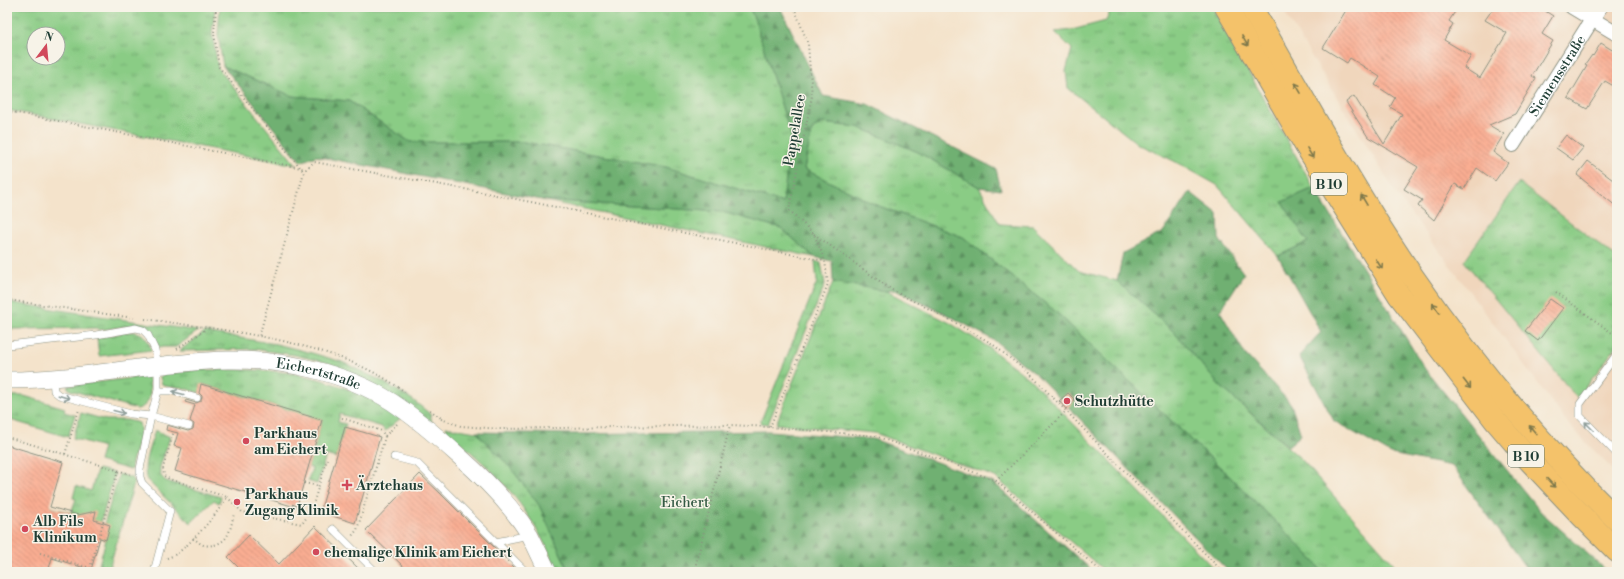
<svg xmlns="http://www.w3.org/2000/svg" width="1624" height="579" viewBox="0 0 1624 579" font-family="'Libre Bodoni',serif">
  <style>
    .built { fill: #f0d6bc }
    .grass { fill: url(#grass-tufts); stroke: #54845c; fill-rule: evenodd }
    .forest { fill: url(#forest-firs); stroke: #477653 }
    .building { fill: url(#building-back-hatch) }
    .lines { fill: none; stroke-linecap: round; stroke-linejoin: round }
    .service-casing { stroke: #8a9080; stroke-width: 8 }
    .minor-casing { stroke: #8a9080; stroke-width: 16 }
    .tertiary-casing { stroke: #8a9080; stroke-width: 18 }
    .trunk-casing { stroke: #8a9080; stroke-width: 24 }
    .path { stroke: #8a9080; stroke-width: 2; stroke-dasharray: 1 3; stroke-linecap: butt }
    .service { stroke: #fff; stroke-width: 7 }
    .minor { stroke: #fff; stroke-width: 14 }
    .tertiary { stroke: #fff; stroke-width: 17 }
    .trunk { stroke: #f4c26a; stroke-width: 22 }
    .oneway { stroke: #7f794c }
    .oneway2 { stroke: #8f9e9a }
    .poi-dot { fill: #d1495b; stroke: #f7f3e8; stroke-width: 1.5 }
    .labels { text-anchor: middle; stroke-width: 3; stroke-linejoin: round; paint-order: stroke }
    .shield { fill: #f7f3e8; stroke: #60746a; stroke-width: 1 }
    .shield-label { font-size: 13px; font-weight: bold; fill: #1f3d34 }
    .street-label { font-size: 14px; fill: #1f3d34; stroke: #f7f3e8 }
    .poi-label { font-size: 14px; font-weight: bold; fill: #1f3d34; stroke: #f7f3e8; text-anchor: start }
    .park-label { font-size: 14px; fill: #345a44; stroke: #f7f3e8 }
  </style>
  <defs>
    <pattern id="grass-tufts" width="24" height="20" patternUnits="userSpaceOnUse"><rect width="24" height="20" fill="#8acc85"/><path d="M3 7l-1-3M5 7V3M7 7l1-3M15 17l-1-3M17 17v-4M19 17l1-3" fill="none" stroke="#70a76e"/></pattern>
    <pattern id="forest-firs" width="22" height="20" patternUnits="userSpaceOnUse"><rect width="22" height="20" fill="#6fb072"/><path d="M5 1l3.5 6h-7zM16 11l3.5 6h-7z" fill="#5b905e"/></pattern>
    <pattern id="building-back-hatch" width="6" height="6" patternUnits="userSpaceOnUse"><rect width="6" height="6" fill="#faad92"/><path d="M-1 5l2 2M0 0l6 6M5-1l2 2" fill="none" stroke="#ca8e78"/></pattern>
  </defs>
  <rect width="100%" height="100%" fill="#f7f3e8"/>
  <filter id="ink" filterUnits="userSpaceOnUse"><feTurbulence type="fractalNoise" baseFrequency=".025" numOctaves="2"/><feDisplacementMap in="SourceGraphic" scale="8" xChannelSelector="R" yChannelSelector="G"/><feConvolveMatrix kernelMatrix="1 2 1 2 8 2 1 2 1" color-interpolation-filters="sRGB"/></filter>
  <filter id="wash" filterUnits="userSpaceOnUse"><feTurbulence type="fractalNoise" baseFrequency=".012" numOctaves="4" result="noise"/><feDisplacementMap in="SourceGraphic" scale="16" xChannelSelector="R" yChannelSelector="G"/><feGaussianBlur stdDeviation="0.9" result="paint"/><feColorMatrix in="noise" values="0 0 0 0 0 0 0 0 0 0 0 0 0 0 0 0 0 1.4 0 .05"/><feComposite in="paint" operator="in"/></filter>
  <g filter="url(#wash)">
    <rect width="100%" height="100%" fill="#f4e3cb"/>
    <!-- built -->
    <polygon class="built" points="1281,7 1617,7 1617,474 1569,425 1396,193"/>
    <!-- grass -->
    <g class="grass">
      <path d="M7,7h208l-3,26 6,35 78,97 -289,-55zM34,34h24v24h-24z"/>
      <polygon points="220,7 749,7 755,20 791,136 783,203 666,167 524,142 410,142 349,101 292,96 223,66 218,35"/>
      <polygon points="1112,7 1212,7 1314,188 1282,202 1308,242 1278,256 1217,185 1174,161 1138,144 1068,88 1066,71 1072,49 1055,32 1072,30 1106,21"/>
      <polygon points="822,123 858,127 918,152 979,187 995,216 1000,224 1033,226 1079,271 1117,281 1173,331 1218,384 1302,460 1393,563 1402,572 1323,572 1303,549 1217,464 1056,312 963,237 876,205 804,169 812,130"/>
      <polygon points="1519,183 1617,258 1617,346 1577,398 1464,261"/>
      <polygon points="542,200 722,212 781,228 814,257"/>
      <polygon points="815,261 821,263 825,284 768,424 760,423 817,282"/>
      <polygon points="833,282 886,291 950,323 988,347 1030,379 1217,572 1106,572 995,477 875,433 776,424"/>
      <polygon points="7,302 198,331 176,347 159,347 146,327 140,324 100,330 97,328 7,329"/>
      <path d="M127,332c17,-1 18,4 25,18l-53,6 -2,-18z"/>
      <polygon points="205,332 276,344 312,353 342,362 380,380 413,400 430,414 432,423 358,376 328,363 295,355 254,349 179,351"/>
      <path d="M196,370c25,0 49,-1 74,1 48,3 92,21 132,46l-17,14 -3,-4 -42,-13 -2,8 8,2 -10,34 -10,-3 -9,29 -9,-3 4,-13 -4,-1 14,-47 -120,-36 -3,9 -18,-6h-12l-7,-3 -2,-7 3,-3z"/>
      <path d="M148,376c3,12 5,29 -11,33l-67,-19 -3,-4z"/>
      <polygon points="7,396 24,396 65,408 64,412 75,415 68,437 7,419"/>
      <path d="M81,413l25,7h21l12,3c5,12 -8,33 -8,47l-32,-9 4,-14 -30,-9z"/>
      <path d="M446,427l30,5 34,35 29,38 30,67h-10c-15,-31 -32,-63 -56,-89 -17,-19 -37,-35 -56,-52z"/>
      <path d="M155,430l15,7 -10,30c-1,7 1,10 6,14l55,16 -2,6 -5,-3 -23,23 -44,-43c-6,-16 4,-35 8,-50z"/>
      <polygon points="98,469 115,473 88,566 37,551 50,507 71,513 76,499 73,498 76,486 91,491 97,471"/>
      <polygon points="119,474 132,478 134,483 108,572 97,572 106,540 100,538"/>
    </g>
    <!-- forest -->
    <g class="forest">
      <polygon points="749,7 780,7 823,96 867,104 996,169 1001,190 979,187 918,152 858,127 822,123 812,130 804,169 876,205 963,237 1056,312 1217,464 1303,549 1323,572 1229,572 1038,376 995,341 952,317 895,290 886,291 833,282 832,261 814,257 781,228 722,212 542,200 316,156 301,162 223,66 292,96 349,101 410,142 524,142 666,167 783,203 791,136 755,20"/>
      <polygon points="1314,188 1425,369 1540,511 1608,572 1529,572 1452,466 1391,454 1334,421 1299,356 1321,332 1278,256 1308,242 1282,202"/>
      <polygon points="1190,192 1218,214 1219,239 1244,274 1220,311 1245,354 1291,404 1301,435 1288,446 1218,384 1173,331 1117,281 1123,253 1163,232"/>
      <polygon points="769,431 873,439 994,483 1094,572 569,572 539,505 510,467 476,432 572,434"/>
    </g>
    <g id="blocks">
      <!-- building -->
      <g class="building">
        <polygon points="1348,7 1458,7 1449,21 1453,24 1444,40 1471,56 1464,68 1480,78 1507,33 1485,20 1494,7 1539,7 1553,16 1542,34 1553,41 1532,76 1536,78 1515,114 1489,125 1504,134 1493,152 1508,163 1495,181 1477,168 1464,189 1455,184 1434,220 1418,206 1422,200 1404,189 1418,167 1368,137 1346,102 1354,96 1384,144 1402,114 1390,107 1395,98 1375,85 1380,77 1350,58 1347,63 1323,48"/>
        <polygon points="1601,43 1617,53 1617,88 1605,81 1587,109 1568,98 1587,66 1585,65 1592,55 1593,56"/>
        <polygon points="1566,135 1583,148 1573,160 1556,148"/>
        <polygon points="1588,161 1617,183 1617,207 1577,175"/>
        <polygon points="1550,299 1563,308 1538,341 1525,331"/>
        <polygon points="201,384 322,420 297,506 292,504 295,507 175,471 182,448 174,446 178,433 166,430 167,425 188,431 193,429 194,424 190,421 195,405 185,402 186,400 196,403 201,401 202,396 199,393"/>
        <polygon points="1068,393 1075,400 1066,409 1059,401"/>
        <polygon points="345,427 380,437 355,523 320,512"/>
        <polygon points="7,445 63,462 50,507 78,515 96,511 94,520 110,525 106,540 100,538 91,570 52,558 48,572 7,572"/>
        <polygon points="420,474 440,493 519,572 409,572 366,530"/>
        <polygon points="315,526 362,572 243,572 228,557 249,535 279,564"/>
      </g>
    </g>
  </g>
  <g filter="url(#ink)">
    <use href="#blocks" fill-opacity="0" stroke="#8a9080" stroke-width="1"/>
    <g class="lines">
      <!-- service casing -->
      <g class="service-casing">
        <g id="service">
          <polyline points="8,345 96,335 136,328 143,330 148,335 155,350 158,365 158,391 151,416 140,469 140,477 142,483 170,511 154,572"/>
          <polyline points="1617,354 1580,404 1580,416 1617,454"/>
          <polyline points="53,378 54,391 59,395 131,414 151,416 189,426"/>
          <polyline points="158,391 172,391 197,398"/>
          <polyline points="394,457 417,463 526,572"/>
          <polyline points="333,529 376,572"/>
          <polyline points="496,542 529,535"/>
        </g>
      </g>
      <!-- minor casing -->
      <g class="minor-casing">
        <g id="minor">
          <polyline points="1572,7 1617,34"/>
          <path id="s1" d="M1513,145l87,-138"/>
        </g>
      </g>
      <!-- tertiary casing -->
      <g class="tertiary-casing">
        <g id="tertiary">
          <path id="s2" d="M7,380c74,0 146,-18 220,-20 56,-1 118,12 165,42 24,16 46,35 67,54 26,23 52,49 71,79 6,12 12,25 18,37"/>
        </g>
      </g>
      <!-- trunk casing -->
      <g class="trunk-casing">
        <g id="trunk">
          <polyline points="1226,7 1306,146 1399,295 1495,420 1530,461 1582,516 1617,551"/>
          <path d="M1251,7c52,91 103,184 162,270 60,87 129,169 204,243"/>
        </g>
      </g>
      <!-- path -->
      <g class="path">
        <polyline points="216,7 214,33 219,67 304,172 259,337"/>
        <polyline points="7,111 306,169 314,162 481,192 825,261"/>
        <polyline points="814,234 892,290 947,318 991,343 1030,374 1223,572"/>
        <polyline points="1556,292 1612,333 1617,326"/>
        <polyline points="7,300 134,318"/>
        <path d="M145,319c84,12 191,21 260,73"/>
        <polyline points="177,349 206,329"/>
        <polyline points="430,410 441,418"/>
        <polyline points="342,418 382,431 385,437 357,530 352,536"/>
        <polyline points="441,419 461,426 500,429 730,425 770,427 875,436 953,464 996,481 1102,572"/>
        <polyline points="770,427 828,284 825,261 814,234 789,210 812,96 808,44 794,7"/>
        <polyline points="385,436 397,424"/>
        <polyline points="7,437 130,474"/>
        <polyline points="65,454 79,410"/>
        <polyline points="996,481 1067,410"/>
        <polyline points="304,483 319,486"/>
        <polyline points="227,497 242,512 302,524 311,511 327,459"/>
        <path d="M193,538c3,2 5,4 8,6 8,4 22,0 26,-8 4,-6 5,-15 7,-22"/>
        <polyline points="40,553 90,568 118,471"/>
        <path d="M167,558c3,-1 6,-2 9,-4 15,-10 43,-42 51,-57l-58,-18 -5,-3 -1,-8 11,-37"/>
        <polyline points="694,572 730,425"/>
      </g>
      <!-- service -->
      <use href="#service" class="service"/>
      <!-- minor -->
      <use href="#minor" class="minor"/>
      <!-- tertiary -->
      <use href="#tertiary" class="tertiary"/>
      <!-- trunk -->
      <use href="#trunk" class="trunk"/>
    </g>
    <!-- one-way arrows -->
    <defs><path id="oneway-shaft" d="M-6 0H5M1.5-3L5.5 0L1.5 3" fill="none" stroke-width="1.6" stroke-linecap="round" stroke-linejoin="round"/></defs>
    <g class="oneway">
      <use href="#oneway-shaft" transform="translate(1245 41) rotate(60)"/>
      <use href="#oneway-shaft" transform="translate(1298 88) rotate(-120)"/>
      <use href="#oneway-shaft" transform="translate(1310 153) rotate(59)"/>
      <use href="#oneway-shaft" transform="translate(1364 200) rotate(-121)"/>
      <use href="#oneway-shaft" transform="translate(1379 264) rotate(57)"/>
      <use href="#oneway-shaft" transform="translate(1436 308) rotate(-126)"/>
      <use href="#oneway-shaft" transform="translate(1467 384) rotate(52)"/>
      <use href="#oneway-shaft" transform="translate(1533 430) rotate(-130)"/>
      <use href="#oneway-shaft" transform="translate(1551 483) rotate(47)"/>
    </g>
    <g class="oneway2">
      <use href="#oneway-shaft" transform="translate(178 393) rotate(-165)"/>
      <use href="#oneway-shaft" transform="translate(64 397) rotate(18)"/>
      <use href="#oneway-shaft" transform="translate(119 412) rotate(14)"/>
      <use href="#oneway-shaft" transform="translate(1589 426) rotate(-135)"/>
    </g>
  </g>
  <!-- markers -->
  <g class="poi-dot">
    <circle cx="1067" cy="401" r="4"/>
    <circle cx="246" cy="441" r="4"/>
    <path d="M345 479h4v4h4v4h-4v4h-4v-4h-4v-4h4z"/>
    <circle cx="237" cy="502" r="4"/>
    <circle cx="25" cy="529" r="4"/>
    <circle cx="316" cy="552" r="4"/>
  </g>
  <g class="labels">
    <!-- shield labels -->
    <g class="shield">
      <rect x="1311" y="173" width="36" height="22" rx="3"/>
      <rect x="1508" y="445" width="36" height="22" rx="3"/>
    </g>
    <g class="shield-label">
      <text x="1329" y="189">B 10</text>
      <text x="1526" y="461">B 10</text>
    </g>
    <!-- street labels -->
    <g class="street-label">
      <text dy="5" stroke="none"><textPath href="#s1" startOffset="82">Siemensstraße</textPath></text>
      <text transform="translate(794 130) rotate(-80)" y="5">Pappelallee</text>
      <text dy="5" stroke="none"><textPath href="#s2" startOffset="314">Eichertstraße</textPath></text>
    </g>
    <!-- poi labels -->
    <g class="poi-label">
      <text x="1075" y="406">Schutzhütte</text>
      <text x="254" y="438">Parkhaus<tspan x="254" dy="16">am Eichert</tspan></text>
      <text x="356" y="490">Ärztehaus</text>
      <text x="245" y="499">Parkhaus<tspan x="245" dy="16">Zugang Klinik</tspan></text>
      <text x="33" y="526">Alb Fils<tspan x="33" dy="16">Klinikum</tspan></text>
      <text x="324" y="557">ehemalige Klinik am Eichert</text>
    </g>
    <!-- park labels -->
    <g class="park-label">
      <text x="685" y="507">Eichert</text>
    </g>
  </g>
  <!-- margin -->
  <rect width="1624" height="579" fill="none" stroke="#f7f3e8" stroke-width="24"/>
  <!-- north arrow -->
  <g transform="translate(46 46) rotate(16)"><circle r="19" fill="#f7f3e8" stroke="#a1aaa0"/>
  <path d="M0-3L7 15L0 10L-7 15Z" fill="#d1495b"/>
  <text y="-6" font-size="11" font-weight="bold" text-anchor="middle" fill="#1f3d34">N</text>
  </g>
</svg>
